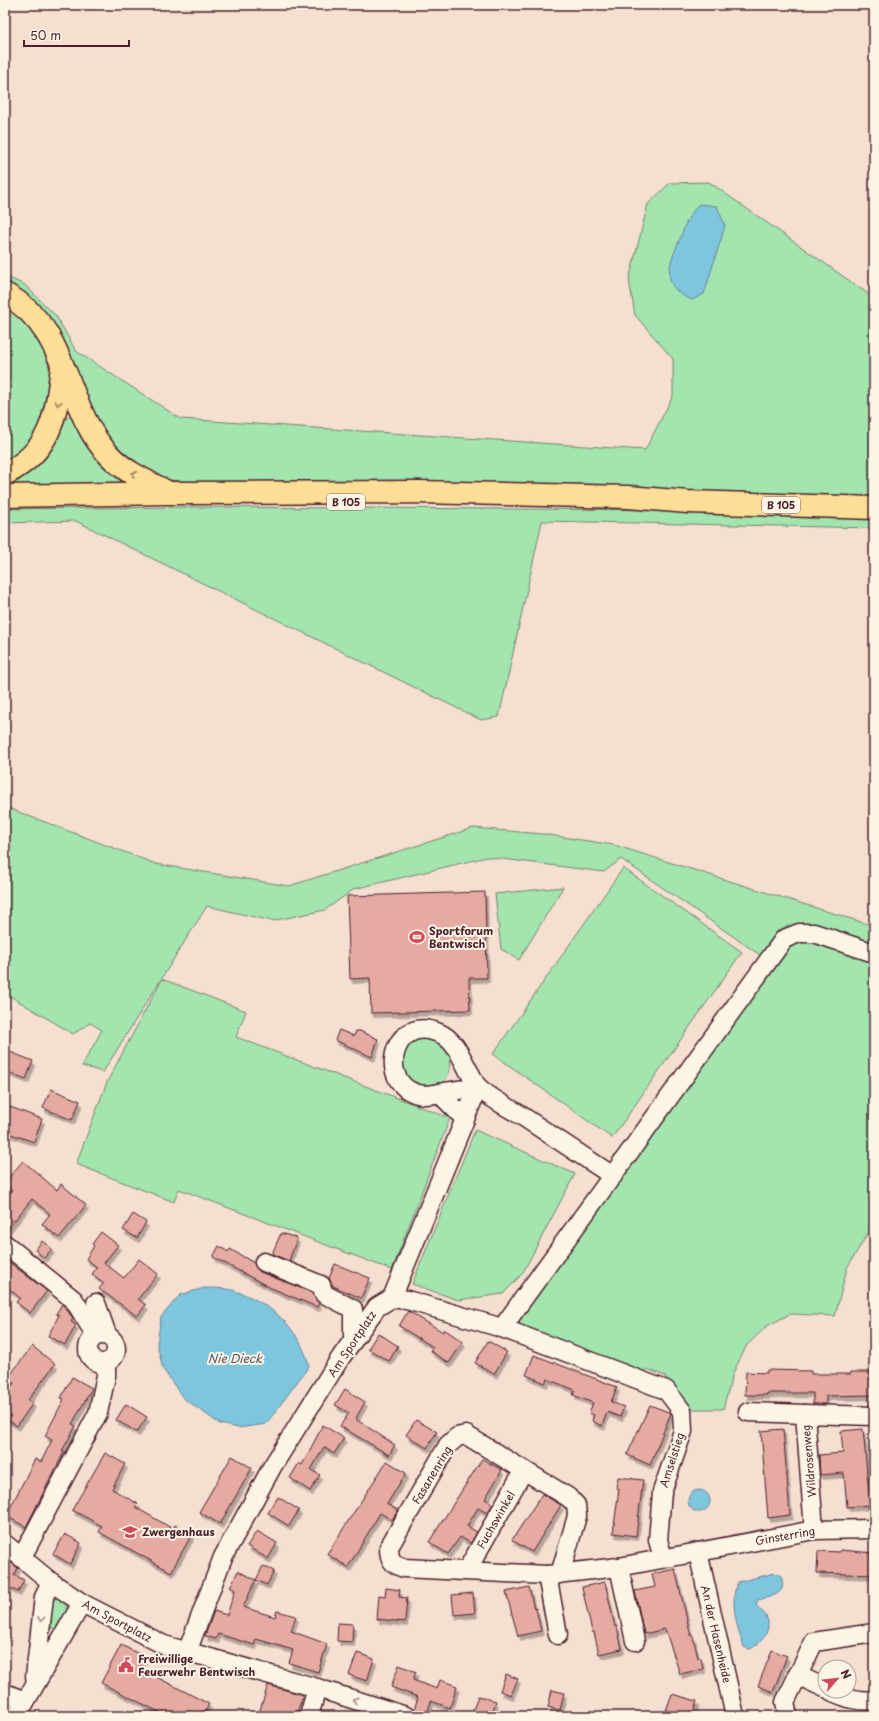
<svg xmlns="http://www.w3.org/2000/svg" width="879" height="1721" viewBox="0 0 879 1721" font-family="'Playpen Sans',sans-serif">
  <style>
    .green { fill: #a2e5af; stroke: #76826d }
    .water { fill: #7ec6de; stroke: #698396 }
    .building { fill: #e5aba3; stroke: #4a1f2b; filter: url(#shadow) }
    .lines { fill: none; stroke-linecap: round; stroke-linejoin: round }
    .minor-casing { stroke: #4a1f2b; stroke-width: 21 }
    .highway-casing { stroke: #4a1f2b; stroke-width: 25 }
    .minor { stroke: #fcf5e5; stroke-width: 18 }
    .highway { stroke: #fdde96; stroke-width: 22 }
    .oneway { stroke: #a47e60 }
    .oneway2 { stroke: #a38a88 }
    .labels { text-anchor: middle; stroke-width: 4; stroke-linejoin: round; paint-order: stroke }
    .shield { fill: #fcf5e5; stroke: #7f5f63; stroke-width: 1 }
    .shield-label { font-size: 10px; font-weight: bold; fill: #4a1f2b }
    .poi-label { font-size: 11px; font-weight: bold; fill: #4a1f2b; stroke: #fcf5e5; text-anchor: start }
    .street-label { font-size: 11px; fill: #4a1f2b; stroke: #fcf5e5 }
    .water-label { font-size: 12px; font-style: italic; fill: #5a5161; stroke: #fcf5e5 }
  </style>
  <defs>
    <filter id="shadow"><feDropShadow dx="2.5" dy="4.5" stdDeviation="0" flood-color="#0004"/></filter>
  </defs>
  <rect width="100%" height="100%" fill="#f5dfd1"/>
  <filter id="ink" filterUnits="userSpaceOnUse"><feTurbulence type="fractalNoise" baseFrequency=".025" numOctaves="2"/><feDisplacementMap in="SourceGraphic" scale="8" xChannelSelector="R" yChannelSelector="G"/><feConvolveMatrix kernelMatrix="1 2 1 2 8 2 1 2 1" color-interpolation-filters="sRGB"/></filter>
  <g filter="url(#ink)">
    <!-- green -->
    <g class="green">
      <polygon points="709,182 874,298 874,499 498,489 458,482 185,482 158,478 120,457 5,284 5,276 25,285 56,316 76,351 181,419 645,450 673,396 673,359 635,315 629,280 648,204 670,183"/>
      <polygon points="5,307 14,312 31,328 45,351 51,376 51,401 29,447 5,467"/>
      <path d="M69,416c7,6 8,15 12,22 10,19 27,33 44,46l-113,1c13,-9 27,-18 36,-31 7,-9 15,-34 21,-38z"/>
      <polygon points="190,507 679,510 874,517 874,528 542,521 499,717 481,720 76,521 5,523 5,509"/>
      <polygon points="5,807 156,864 289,886 473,828 543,834 614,845 874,926 874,947 818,928 786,926 760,955 621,859 604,872 487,857 354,889 325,910 272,921 207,906 103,1072 82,1066 102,1030 90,1023 73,1034 5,993"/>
      <polygon points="623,868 742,952 612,1138 493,1054"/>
      <polygon points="563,887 519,960 501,949 495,894"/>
      <polygon points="814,941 874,958 874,1223 847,1268 835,1316 790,1314 767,1326 747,1345 733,1373 723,1409 684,1409 665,1376 647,1369 642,1377 520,1326 519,1317 784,947 798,942"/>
      <polygon points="162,979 246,1011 236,1037 450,1118 392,1270 179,1189 174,1202 76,1164 107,1082"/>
      <path d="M420,1036c6,1 15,1 19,4 18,13 15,45 -9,49 -7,1 -20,-7 -26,-9l-5,-27 5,-8z"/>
      <polygon points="475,1130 575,1174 522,1274 503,1294 458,1300 412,1284"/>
      <polygon points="57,1598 66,1605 67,1610 55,1629 47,1626 52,1600"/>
    </g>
    <!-- water -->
    <g class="water">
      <path d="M699,204l18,2 8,20 -21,68 -12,6c-33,-13 -23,-36 -12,-61 5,-14 9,-25 19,-35z"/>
      <path d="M204,1288c9,0 19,0 28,2 37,11 68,38 77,76l-43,58 -28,4 -18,-4 -37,-26 -20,-29 -6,-25 4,-27 19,-22z"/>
      <circle cx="699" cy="1501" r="11"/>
      <path d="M775,1573l6,3c7,19 -9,20 -23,24l-2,4c2,6 7,7 10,12 7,13 -4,27 -16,33l-6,-2c-7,-18 -15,-48 -6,-65z"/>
    </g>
    <!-- building -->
    <g class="building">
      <polygon points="485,892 487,978 469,978 470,1010 371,1013 370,978 350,979 347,896"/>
      <polygon points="339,1030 354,1036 356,1031 360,1031 378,1039 372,1057 335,1040"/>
      <polygon points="5,1050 33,1061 26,1079 5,1071"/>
      <polygon points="51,1089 80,1101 72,1120 43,1108"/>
      <polygon points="5,1105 42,1119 34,1142 5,1132"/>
      <polygon points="23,1161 57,1190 61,1184 86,1205 59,1238 42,1224 50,1214 32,1199 5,1232 5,1199 12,1191 5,1185 5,1182"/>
      <polygon points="133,1214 146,1222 137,1238 123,1230"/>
      <polygon points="101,1232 118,1245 104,1263 124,1278 139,1259 158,1274 138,1299 146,1305 137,1316 99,1289 104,1283 92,1274 97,1267 86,1259 94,1246 92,1244"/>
      <polygon points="281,1233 297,1238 289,1261 272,1254"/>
      <polygon points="42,1241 52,1249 44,1258 35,1250"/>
      <polygon points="219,1246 228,1252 230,1249 254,1263 256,1268 260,1272 313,1293 319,1303 317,1307 271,1288 213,1257"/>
      <polygon points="5,1259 47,1291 30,1313 16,1302 20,1298 5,1285"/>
      <polygon points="335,1264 370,1278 361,1298 333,1286 329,1278"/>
      <polygon points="62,1304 73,1318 71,1322 76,1325 65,1345 48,1336 59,1315 56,1314"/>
      <polygon points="408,1311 443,1332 444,1329 463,1342 449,1363 430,1351 433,1347 399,1326"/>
      <polygon points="378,1333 398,1346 389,1361 368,1349"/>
      <polygon points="488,1341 507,1352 494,1374 475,1363"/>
      <polygon points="32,1346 55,1364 28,1400 33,1403 17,1426 5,1418 5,1395 14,1383 8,1378"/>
      <polygon points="534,1355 617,1387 611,1402 624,1407 620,1417 607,1412 602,1426 592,1421 594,1415 589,1413 593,1403 573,1395 575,1390 547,1379 545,1383 526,1375"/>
      <polygon points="767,1370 811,1371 811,1374 851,1374 851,1372 874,1372 874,1395 826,1396 826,1404 813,1404 813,1393 767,1393 767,1395 745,1395 746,1372 767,1373"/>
      <polygon points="72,1377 92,1388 72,1424 76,1426 62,1451 64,1452 26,1527 6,1516 35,1459 41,1462 52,1440 45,1436 64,1399 61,1398"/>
      <polygon points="345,1389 365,1402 356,1418 357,1420 395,1445 389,1455 340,1426 349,1413 335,1405"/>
      <polygon points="126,1404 147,1417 137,1432 116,1420"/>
      <polygon points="650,1405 671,1413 650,1465 627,1455"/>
      <polygon points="416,1420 437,1432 427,1448 406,1435"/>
      <polygon points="323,1425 344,1438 334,1454 324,1447 311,1470 320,1475 310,1491 290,1478 299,1463 302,1465"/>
      <polygon points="783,1429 790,1515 768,1518 761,1431"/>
      <polygon points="863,1429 870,1505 847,1507 844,1473 820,1475 819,1455 843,1453 841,1431"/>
      <polygon points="105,1453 125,1464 112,1489 138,1504 135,1507 173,1529 175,1525 192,1534 171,1572 99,1532 102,1526 72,1510"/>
      <polygon points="232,1456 252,1468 220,1524 199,1512"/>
      <polygon points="482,1459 502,1470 485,1499 493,1504 487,1513 478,1508 467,1526 477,1532 471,1543 460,1537 448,1554 429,1542"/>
      <polygon points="387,1461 406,1473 387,1504 398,1510 392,1520 380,1513 348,1567 327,1554"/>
      <polygon points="618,1477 643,1480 636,1536 613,1533 619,1489 616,1488"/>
      <polygon points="542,1494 561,1505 532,1552 512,1540"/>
      <polygon points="278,1497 299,1510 289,1526 268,1513"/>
      <polygon points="257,1531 277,1543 268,1559 247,1546"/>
      <polygon points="65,1534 81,1543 70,1564 53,1554"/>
      <polygon points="840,1550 874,1553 874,1575 817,1573 818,1551 840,1552"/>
      <polygon points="5,1558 18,1568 14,1575 24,1580 18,1592 8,1587 5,1594"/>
      <polygon points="263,1566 274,1571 267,1585 256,1580"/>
      <polygon points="675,1569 691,1636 693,1636 698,1658 701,1658 703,1669 680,1674 665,1629 644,1634 635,1591 655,1587 652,1574"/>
      <polygon points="238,1571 256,1580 243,1607 275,1617 277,1611 296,1616 291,1631 327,1644 318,1672 289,1663 293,1650 256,1639 254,1645 218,1634 216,1639 205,1636 214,1611 227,1615 235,1590 230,1587"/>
      <polygon points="605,1582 615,1627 617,1626 622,1649 599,1654 594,1632 592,1632 582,1587"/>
      <polygon points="529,1587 534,1609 536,1608 541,1631 518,1636 506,1592"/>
      <polygon points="386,1588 400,1590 399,1597 407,1598 405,1622 377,1619 379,1595 385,1596"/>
      <polygon points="473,1593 475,1613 454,1615 452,1595"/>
      <polygon points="338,1623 353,1624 352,1642 337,1641"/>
      <polygon points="121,1645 145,1657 139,1668 209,1704 203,1716 167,1716 101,1683"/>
      <polygon points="772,1650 787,1656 773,1692 758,1686"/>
      <polygon points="357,1653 374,1659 367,1681 349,1675"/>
      <polygon points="399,1665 416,1672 413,1680 437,1689 440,1680 457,1686 450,1708 431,1701 427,1715 414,1710 418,1697 391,1687"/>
      <polygon points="506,1674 518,1679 511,1695 500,1691"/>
      <polygon points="268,1685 303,1695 296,1716 258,1716"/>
      <polygon points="552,1690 564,1693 560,1710 548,1707"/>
      <polygon points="672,1694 697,1701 692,1716 664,1716"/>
      <polygon points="478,1696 496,1701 491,1716 471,1716"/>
    </g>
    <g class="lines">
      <!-- minor casing -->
      <g class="minor-casing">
        <g id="minor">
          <polyline points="439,1093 478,1087"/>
          <path d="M465,1119l-26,-26c-4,1 -10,2 -15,2 -49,-5 -34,-83 15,-62 17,7 23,27 32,42 2,4 4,10 8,13 12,11 29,19 43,28 30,20 61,40 91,60"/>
          <polyline points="5,1244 74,1300 96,1336"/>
          <polyline points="264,1262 321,1285 324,1294 353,1309 353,1341"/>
          <polyline points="392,1298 478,1087"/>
          <polyline points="96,1303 107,1335"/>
          <polyline points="502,1328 784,939 799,933 814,933 874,953"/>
          <circle cx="102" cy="1349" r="14"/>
          <polyline points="748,1412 805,1414"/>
          <polyline points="814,1530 805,1414 874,1416"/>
          <polyline points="5,1544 51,1582 82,1603 164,1645 317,1688 406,1716"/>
          <polyline points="698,1552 735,1716"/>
          <polyline points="22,1557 98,1413 106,1376 106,1363"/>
          <polyline points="467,1570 524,1470"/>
          <path d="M560,1574l17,-58 -1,-11 -8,-8 -102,-62 -9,2 -9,8 -59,102c0,13 3,17 15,21l143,7 72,-8"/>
          <polyline points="547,1575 558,1635"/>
          <polyline points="635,1641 619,1567 814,1530 874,1529"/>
          <polyline points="187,1652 223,1557 272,1467 341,1357 377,1307 392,1298 407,1300 502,1328 666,1390 682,1411 683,1431 662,1492 658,1540 663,1558"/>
          <polyline points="797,1675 825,1688"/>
          <polyline points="35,1677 44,1597 51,1582"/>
          <path d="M831,1691c15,7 27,11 43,9"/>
          <polyline points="5,1693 25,1701"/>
          <polyline points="17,1716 82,1603"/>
          <polyline points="309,1716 317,1688"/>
          <polyline points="788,1716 785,1702 814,1642 874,1633"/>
        </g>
      </g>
      <!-- highway casing -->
      <g class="highway-casing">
        <g id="highway">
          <path d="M5,294c65,34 59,114 104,161 16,17 37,26 58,37"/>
          <path d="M5,474c48,-24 51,-60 57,-108"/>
          <polyline points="5,496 168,493 419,492 628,497 688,502 874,508"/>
        </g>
      </g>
      <!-- minor -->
      <use href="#minor" class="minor"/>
      <!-- highway -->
      <use href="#highway" class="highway"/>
    </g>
    <!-- one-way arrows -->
    <defs><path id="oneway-chevron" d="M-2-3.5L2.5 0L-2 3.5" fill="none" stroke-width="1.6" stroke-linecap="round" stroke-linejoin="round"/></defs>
    <g class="oneway">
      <use href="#oneway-chevron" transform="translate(58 403) rotate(100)"/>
      <use href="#oneway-chevron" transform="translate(134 474) rotate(-152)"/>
    </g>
    <g class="oneway2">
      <use href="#oneway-chevron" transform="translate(41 1619) rotate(96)"/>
      <use href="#oneway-chevron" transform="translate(355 1700) rotate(-163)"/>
    </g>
  </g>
  <!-- icons -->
  <defs>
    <g id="stadium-bare" transform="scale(1.2)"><path d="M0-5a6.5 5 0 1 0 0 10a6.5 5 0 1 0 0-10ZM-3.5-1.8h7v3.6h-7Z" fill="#d1495b" stroke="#fcf5e5" stroke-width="2.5" paint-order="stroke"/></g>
    <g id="school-bare" transform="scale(1.2)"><path d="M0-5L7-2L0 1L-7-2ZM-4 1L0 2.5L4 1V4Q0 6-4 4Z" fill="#d1495b" stroke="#fcf5e5" stroke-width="2.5" paint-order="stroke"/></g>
    <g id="civic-bare" transform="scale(1.2)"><path d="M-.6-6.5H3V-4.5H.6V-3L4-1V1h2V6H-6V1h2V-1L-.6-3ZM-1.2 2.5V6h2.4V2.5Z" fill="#d1495b" stroke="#fcf5e5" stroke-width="2.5" paint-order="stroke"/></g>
  </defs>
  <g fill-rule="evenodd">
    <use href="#stadium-bare" x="417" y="937"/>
    <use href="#school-bare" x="130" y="1532"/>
    <use href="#civic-bare" x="126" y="1665"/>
  </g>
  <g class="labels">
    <!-- shield labels -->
    <g class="shield">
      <rect x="327" y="494" width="38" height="16" rx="3"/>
      <rect x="762" y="497" width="38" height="16" rx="3"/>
    </g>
    <g class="shield-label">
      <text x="346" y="506">B 105</text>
      <text x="781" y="509">B 105</text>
    </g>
    <!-- poi labels -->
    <g class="poi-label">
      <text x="429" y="935">Sportforum<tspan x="429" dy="13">Bentwisch</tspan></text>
      <text x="142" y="1536">Zwergenhaus</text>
      <text x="138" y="1663">Freiwillige<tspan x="138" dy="13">Feuerwehr Bentwisch</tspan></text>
    </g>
    <!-- street labels -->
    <g class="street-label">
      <text transform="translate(352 1344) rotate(-56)" y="4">Am Sportplatz</text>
      <text transform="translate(672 1460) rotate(-72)" y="4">Amselstieg</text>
      <text transform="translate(809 1461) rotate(-95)" y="4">Wildrosenweg</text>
      <text transform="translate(432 1475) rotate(-59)" y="4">Fasanenring</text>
      <text transform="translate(496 1520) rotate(-60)" y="4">Fuchswinkel</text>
      <text transform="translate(785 1536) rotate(-10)" y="4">Ginsterring</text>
      <text transform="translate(117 1621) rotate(28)" y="4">Am Sportplatz</text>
      <text transform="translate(716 1634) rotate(77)" y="4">An der Hasenheide</text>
    </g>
    <!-- water labels -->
    <g class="water-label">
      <text x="235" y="1363">Nie Dieck</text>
    </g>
  </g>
  <!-- margin -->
  <rect width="879" height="1721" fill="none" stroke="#fcf5e5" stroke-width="20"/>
  <rect x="10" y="10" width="859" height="1701" fill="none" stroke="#4a1f2b" stroke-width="1.5" filter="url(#ink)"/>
  <!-- north arrow -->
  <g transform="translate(837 1679) rotate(62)"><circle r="19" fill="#fcf5e5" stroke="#b59f9b"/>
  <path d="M0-3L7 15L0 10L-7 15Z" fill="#d1495b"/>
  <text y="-6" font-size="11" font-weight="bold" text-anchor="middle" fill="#4a1f2b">N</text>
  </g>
  <!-- scale -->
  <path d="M24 40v6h105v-6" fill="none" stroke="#4a1f2b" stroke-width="2"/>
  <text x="30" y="40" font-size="12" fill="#4a1f2b" stroke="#fcf5e5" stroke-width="3" paint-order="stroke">50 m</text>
</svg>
